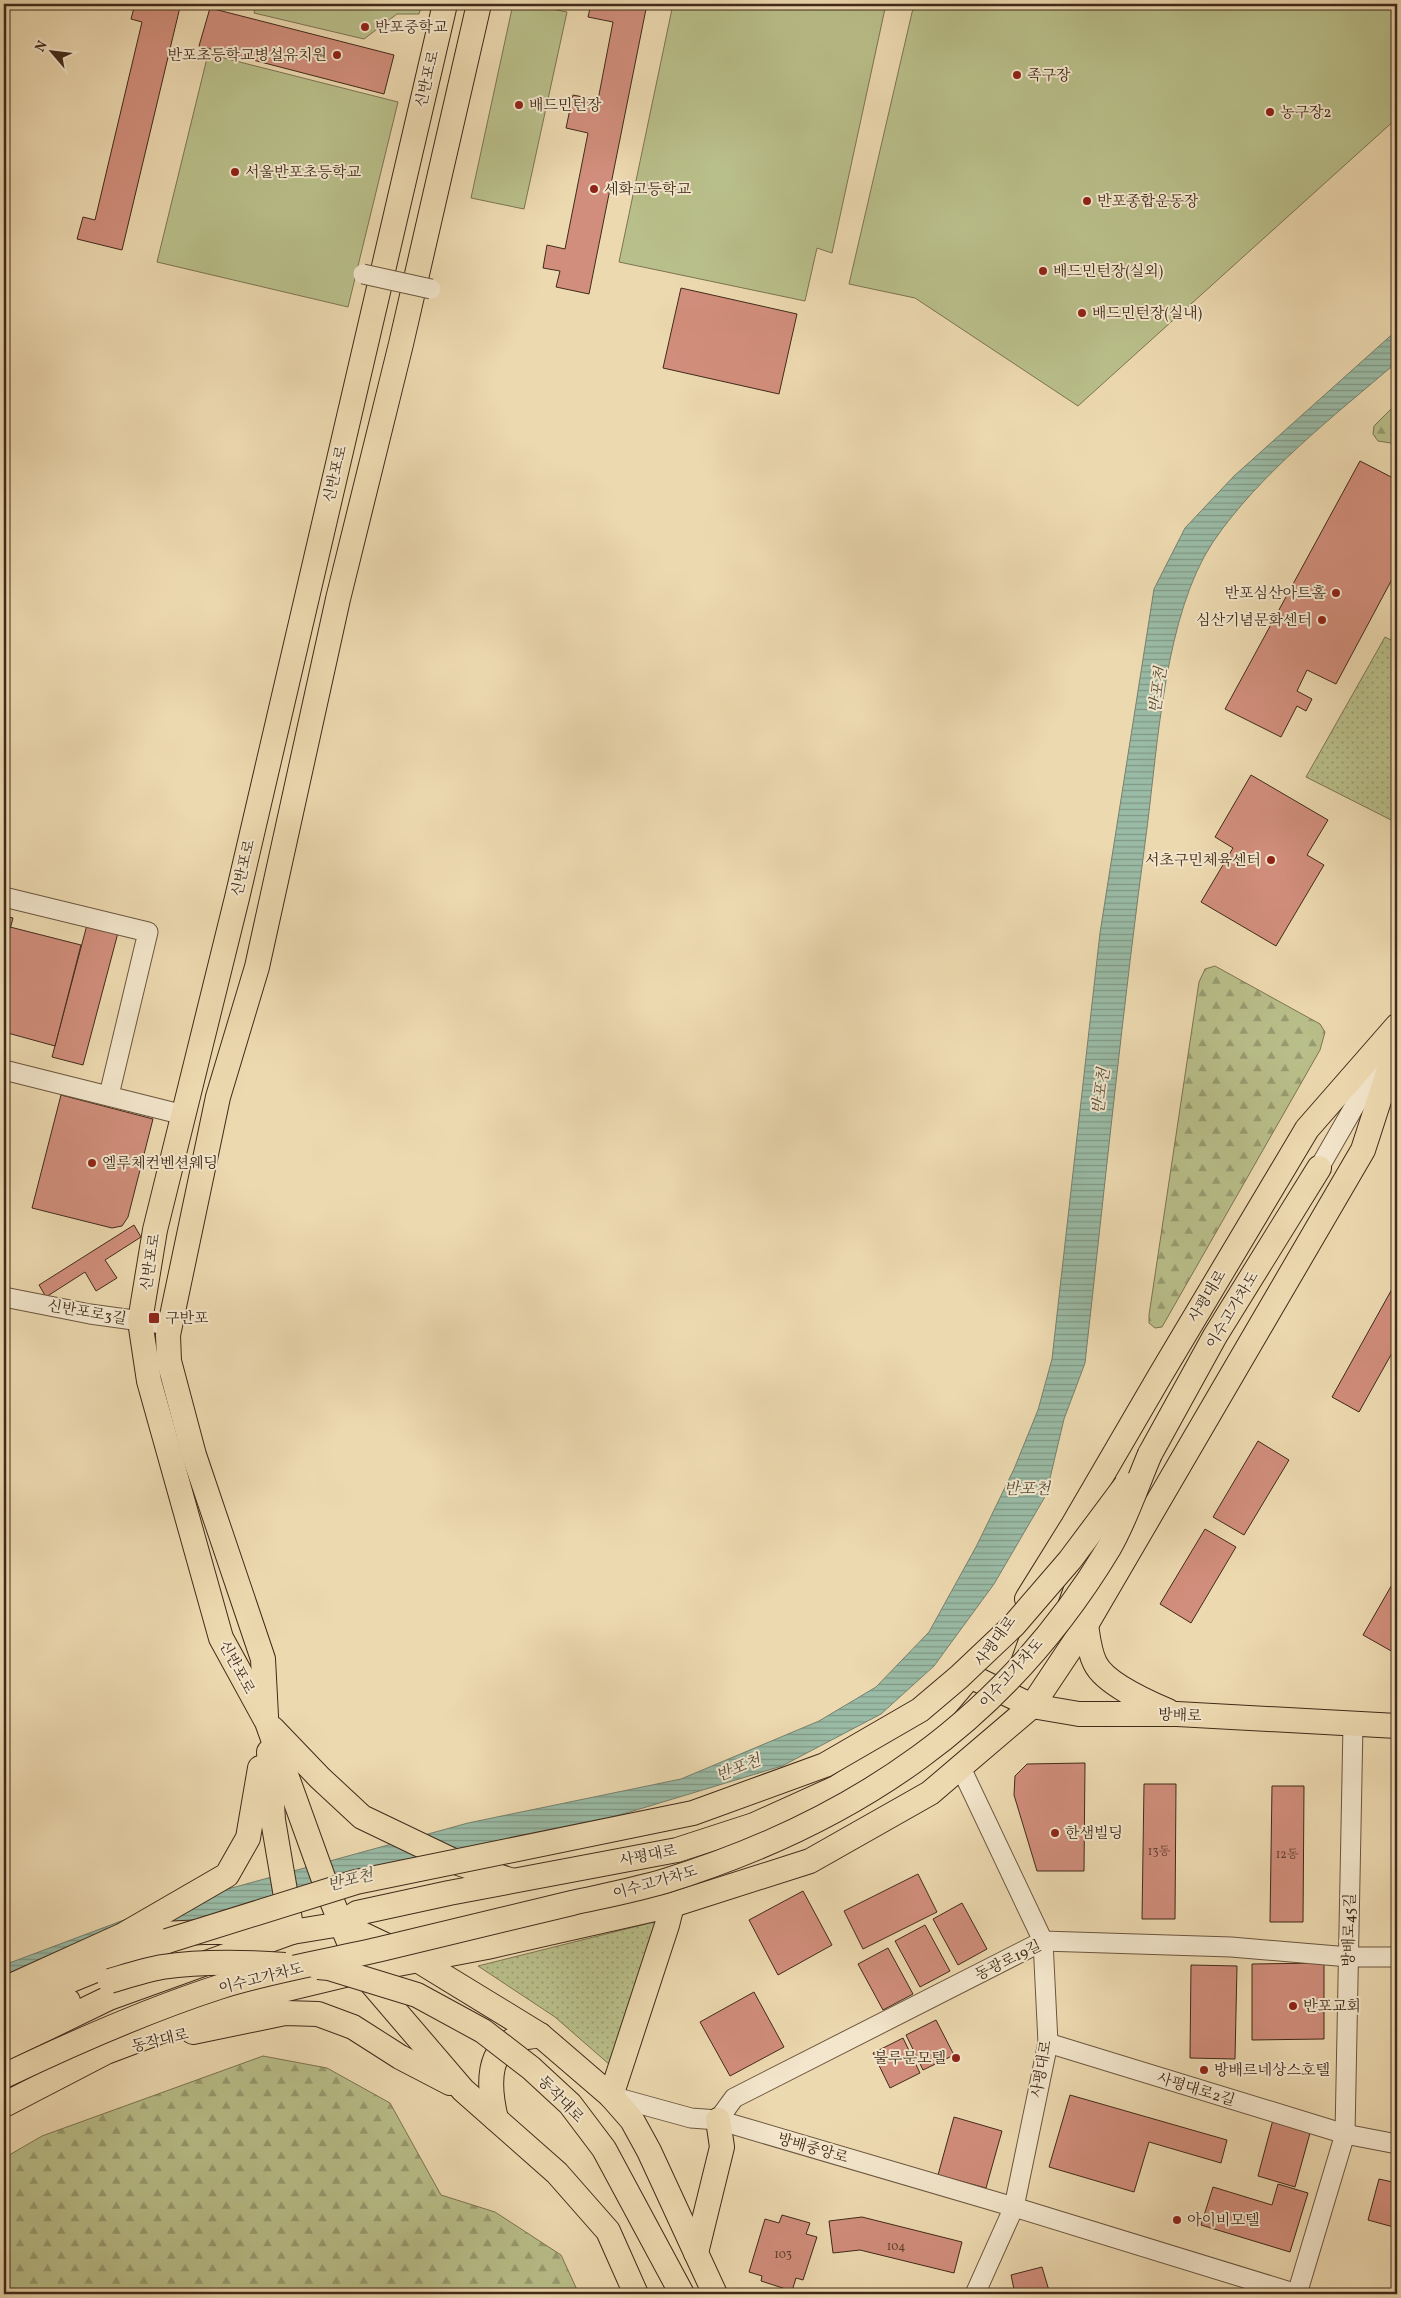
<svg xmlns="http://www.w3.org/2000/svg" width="1401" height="2298" viewBox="0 0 1401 2298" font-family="Vollkorn,'Noto Serif KR',serif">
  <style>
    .grass { fill: #b9bf8a; stroke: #7c7452 }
    .forest { fill: url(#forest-firs); stroke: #7c7452 }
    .park { fill: url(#park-dots); stroke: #7c7452 }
    .water { fill: url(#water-rules); stroke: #76816e }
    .building { fill: #d18e7c; stroke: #402a19 }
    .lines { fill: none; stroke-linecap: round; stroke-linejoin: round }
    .minor-casing { stroke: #6b563f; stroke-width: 21 }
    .major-casing { stroke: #402a19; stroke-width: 26 }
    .minor { stroke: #f3e6cc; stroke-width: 19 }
    .major { stroke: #edd9b0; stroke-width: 24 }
    .minor-bridge-casing { stroke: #6b563f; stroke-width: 21; stroke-linecap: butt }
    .major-bridge-casing { stroke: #402a19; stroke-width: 26; stroke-linecap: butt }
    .minor-bridge { stroke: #f3e6cc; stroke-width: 19 }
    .major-bridge { stroke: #edd9b0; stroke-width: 24 }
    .poi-dot { fill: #8f2418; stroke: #f3e6cc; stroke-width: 2 }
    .labels { text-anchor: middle; stroke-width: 4; stroke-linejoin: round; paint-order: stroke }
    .number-label { font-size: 12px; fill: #644332 }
    .poi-label { font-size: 15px; fill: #402a19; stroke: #f3e6cc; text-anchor: start }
    .street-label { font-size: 15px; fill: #402a19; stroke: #f3e6cc }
    .water-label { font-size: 16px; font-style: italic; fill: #564e3c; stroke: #f3e6cc }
  </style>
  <defs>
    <pattern id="forest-firs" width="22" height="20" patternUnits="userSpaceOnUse" patternTransform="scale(1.25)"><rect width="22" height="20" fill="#b9bf8a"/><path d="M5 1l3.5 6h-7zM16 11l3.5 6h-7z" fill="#989b70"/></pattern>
    <pattern id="park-dots" width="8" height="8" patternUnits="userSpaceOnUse" patternTransform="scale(1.25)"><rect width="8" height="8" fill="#b9bf8a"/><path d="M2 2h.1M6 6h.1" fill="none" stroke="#989b70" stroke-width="1.8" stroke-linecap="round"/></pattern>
    <pattern id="water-rules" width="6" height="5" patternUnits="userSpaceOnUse" patternTransform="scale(1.25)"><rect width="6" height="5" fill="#9abba6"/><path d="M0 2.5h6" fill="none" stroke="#7f9886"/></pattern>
  </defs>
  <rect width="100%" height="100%" fill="#edd9b0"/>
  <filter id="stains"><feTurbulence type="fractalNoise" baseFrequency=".004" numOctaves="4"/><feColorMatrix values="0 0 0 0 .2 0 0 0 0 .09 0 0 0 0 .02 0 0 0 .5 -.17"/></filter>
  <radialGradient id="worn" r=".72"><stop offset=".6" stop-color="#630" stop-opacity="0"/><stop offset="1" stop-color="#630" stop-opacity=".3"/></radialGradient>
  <!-- grass -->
  <g class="grass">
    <polygon points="256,4 422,4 419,14 397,14 364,39 254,13"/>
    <polygon points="513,4 527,4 567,12 524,209 471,198"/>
    <polygon points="673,4 886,4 832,253 817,248 805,301 619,262"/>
    <polygon points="914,4 1397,4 1397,118 1078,406 915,298 849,284"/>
    <polygon points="208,54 398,102 348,307 157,262"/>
  </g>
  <!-- forest -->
  <g class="forest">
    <polygon points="1397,403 1397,444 1378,441 1373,434 1374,426"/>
    <polygon points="1215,966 1320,1024 1325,1032 1320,1050 1162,1327 1155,1328 1149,1323 1149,1315 1199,982 1205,969"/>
    <polygon points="263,2056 327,2068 390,2103 441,2195 495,2212 561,2255 579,2294 4,2294 4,2158 42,2136"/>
  </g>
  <!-- park -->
  <g class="park">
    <polygon points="1385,637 1397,643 1397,823 1306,777"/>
    <polygon points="658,1921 610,2065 555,2017 478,1966"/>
  </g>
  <!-- water -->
  <path class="water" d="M1397,330v32c-63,54 -137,111 -184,180 -48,72 -55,201 -66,286 -24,178 -42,356 -62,535l-21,56 -18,76 -52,89 -60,82 -53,48 -99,52 -149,45 -629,178v-24l144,-54 320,-88 213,-44 138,-58 57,-34 53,-55 48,-87 37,-76 24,-59 14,-51 48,-426 54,-344 31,-61 49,-52z"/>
  <!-- building -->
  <g class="building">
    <polygon points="135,4 166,4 180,7 122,250 77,239 83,217 95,220 142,22 131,19"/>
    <polygon points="232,4 255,4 253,9"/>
    <polygon points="591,4 647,4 589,294 556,287 560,271 543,268 547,245 565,249 588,133 566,128 573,95 598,100 613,22 588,17"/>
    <polygon points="210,8 394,55 384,94 199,46"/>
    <polygon points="681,288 797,314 779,394 663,368"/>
    <polygon points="1360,461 1397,480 1397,570 1336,684 1307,670 1297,691 1312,699 1306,711 1297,706 1281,737 1225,709"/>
    <polygon points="1251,775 1328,820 1307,855 1324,865 1276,946 1201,902 1233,848 1215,837"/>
    <polygon points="4,916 13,918 4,952"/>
    <polygon points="88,921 119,929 83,1065 52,1057"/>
    <polygon points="10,927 81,945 55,1046 4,1032 4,952"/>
    <polygon points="61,1095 153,1119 128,1217 122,1226 112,1228 32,1208"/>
    <polygon points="134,1225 141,1237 105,1260 117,1278 96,1291 85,1272 46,1297 39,1285"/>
    <polygon points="1397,1280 1397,1344 1359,1412 1332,1397"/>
    <polygon points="1258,1441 1289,1460 1244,1535 1213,1517"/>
    <polygon points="1205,1529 1236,1547 1191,1623 1160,1604"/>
    <polygon points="1397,1576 1397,1645 1393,1652 1363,1635"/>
    <polygon points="1085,1763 1084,1871 1037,1871 1014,1795 1015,1776 1027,1764"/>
    <polygon points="1144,1784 1176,1784 1175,1919 1142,1919"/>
    <polygon points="1272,1786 1304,1786 1303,1922 1270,1922"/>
    <polygon points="1395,1806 1397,1806 1397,1935 1393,1935"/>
    <polygon points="918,1874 937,1912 863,1949 844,1911"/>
    <polygon points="803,1891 832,1945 778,1975 749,1920"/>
    <polygon points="962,1903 987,1949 958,1965 933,1919"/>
    <polygon points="925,1925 950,1971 920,1987 895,1941"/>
    <polygon points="888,1948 913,1994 883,2010 858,1964"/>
    <polygon points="1324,1963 1324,2039 1252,2040 1252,1964"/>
    <polygon points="1191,1965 1237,1966 1235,2059 1190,2058"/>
    <polygon points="1394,1988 1397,1988 1397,2117 1393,2117"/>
    <polygon points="754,1992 784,2047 730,2076 700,2022"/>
    <polygon points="936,2020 954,2055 923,2070 906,2035"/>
    <polygon points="903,2038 920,2073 890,2088 873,2053"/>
    <polygon points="1070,2095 1227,2140 1221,2163 1149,2142 1134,2192 1049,2167"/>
    <polygon points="1274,2116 1312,2126 1295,2187 1258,2176"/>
    <polygon points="954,2117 1002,2131 986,2188 938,2175"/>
    <polygon points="1379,2179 1397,2183 1397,2228 1368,2220"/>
    <polygon points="1278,2184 1308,2193 1290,2252 1201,2225 1213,2187 1272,2205"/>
    <polygon points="782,2215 810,2223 806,2234 817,2237 803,2280 796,2278 792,2291 761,2281 762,2276 749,2272 765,2219 779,2223"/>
    <polygon points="862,2217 962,2242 954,2273 860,2250 833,2253 829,2221"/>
    <polygon points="1042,2267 1050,2294 1015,2294 1011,2275"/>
  </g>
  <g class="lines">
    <!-- minor casing -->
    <g class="minor-casing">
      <g id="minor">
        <polyline points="4,897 148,932 109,1095"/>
        <polyline points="4,1070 184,1115"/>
        <polyline points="1319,1168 1389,1046"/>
        <polyline points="4,1297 90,1314 170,1325"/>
        <polyline points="961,1768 1043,1941 1048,2043 1014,2207 975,2294"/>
        <polyline points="1048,2043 1345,2134 1397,2144"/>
        <polyline points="611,2096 691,2118 718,2120 1014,2207 1297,2294"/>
        <polyline points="718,2120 734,2098 1043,1941 1231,1947 1349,1957 1397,1957"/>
        <polyline points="1297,2294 1345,2134 1353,1725"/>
      </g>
    </g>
    <!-- major casing -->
    <g class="major-casing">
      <g id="major">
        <polyline points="445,4 237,898 155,1230 140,1321 149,1381 221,1638 267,1722 329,1894 361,1971 463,2090 557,2173 608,2231 636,2294"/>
        <polyline points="1150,1454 1215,1336 1319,1168"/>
        <polyline points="1027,1599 1073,1525 1161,1374 1307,1129 1397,1026"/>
        <path d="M1086,1625c2,12 3,26 9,38 10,21 52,39 73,48"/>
        <polyline points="1023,1663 1052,1582"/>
        <polyline points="970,1676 1032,1706 1079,1714 1177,1714 1397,1726"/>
        <polyline points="266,1716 263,1659 194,1455 169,1361 168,1335 218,1097 257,967 338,599 401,344 479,4"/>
        <polyline points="273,1729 320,1778 362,1817 458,1863 510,1880"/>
        <polyline points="341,1924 357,1913 449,1893 677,1850 754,1825 836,1788 925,1729 970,1676"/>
        <polyline points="125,1934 227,1875 248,1838 260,1768"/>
        <polyline points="4,1989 121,1936 204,1932 292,1932 341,1924 419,1961 540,2035 611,2096 632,2120 649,2151 715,2294"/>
        <polyline points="4,2011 64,1983 167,1941"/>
        <polyline points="4,2030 68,2001"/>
        <polyline points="193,2032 285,2013 318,2014 353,2027 400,2057 450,2083"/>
        <polyline points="4,2049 109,1998 292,1932 273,1820 269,1752"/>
        <polyline points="611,2096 667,1925 672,1905"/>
        <polyline points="4,2105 106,2052 249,1998 361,1971 487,1947 672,1905 810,1861 930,1793 1032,1706 1086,1625 1363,1150 1397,1045"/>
        <path d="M496,2119c-6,-25 -12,-64 17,-79 7,-3 19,-3 27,-5"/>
        <polyline points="696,2253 722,2147 718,2120"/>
      </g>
    </g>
    <!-- minor -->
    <use href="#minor" class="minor"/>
    <!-- major -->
    <use href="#major" class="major"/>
    <!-- minor-bridge casing -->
    <g class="minor-bridge-casing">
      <polyline id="minor-bridge" points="363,274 431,289"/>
    </g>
    <!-- major-bridge casing -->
    <g class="major-bridge-casing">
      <g id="major-bridge">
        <polyline points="167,1941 356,1882 693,1813 825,1765 920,1710 959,1677 1014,1625 1070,1560 1126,1485"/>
        <polyline points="318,1967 329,1968 417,1995 483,2031 531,2068 570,2104 604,2149 682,2294"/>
        <path d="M110,1981c17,-5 35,-11 52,-14 41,-6 81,-5 123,-2"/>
        <path d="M4,2076c69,-33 141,-65 215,-89 53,-17 112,-26 166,-39 63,-15 125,-30 187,-45 31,-7 63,-13 93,-22 190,-59 340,-160 444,-333 17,-29 28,-64 41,-94"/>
      </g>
    </g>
    <!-- minor-bridge -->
    <use href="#minor-bridge" class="minor-bridge"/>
    <!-- major-bridge -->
    <use href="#major-bridge" class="major-bridge"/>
  </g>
  <!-- markers -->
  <g class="poi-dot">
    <circle cx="365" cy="27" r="5"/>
    <circle cx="337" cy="55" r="5"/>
    <circle cx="1017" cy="75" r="5"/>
    <circle cx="519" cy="105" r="5"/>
    <circle cx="1270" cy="112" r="5"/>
    <circle cx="235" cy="172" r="5"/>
    <circle cx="594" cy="189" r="5"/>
    <circle cx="1087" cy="201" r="5"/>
    <circle cx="1043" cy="271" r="5"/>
    <circle cx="1082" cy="313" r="5"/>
    <circle cx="1336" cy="593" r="5"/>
    <circle cx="1322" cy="620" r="5"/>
    <circle cx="1271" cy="860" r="5"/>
    <circle cx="92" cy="1163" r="5"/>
    <rect x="148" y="1312" width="12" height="12" rx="2.5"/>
    <circle cx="1055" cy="1833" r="5"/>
    <circle cx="1293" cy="2006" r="5"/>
    <circle cx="956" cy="2058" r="5"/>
    <circle cx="1204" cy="2070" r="5"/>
    <circle cx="1177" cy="2220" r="5"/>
  </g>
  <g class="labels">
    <!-- number labels -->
    <g class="number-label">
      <text x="1159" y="1855">13동</text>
      <text x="1287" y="1858">12동</text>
      <text x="896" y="2250">104</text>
      <text x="783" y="2258">103</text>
    </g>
    <!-- poi labels -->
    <g class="poi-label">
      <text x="375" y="32">반포중학교</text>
      <text x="327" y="60" text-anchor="end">반포초등학교병설유치원</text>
      <text x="1027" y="80">족구장</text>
      <text x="529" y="110">배드민턴장</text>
      <text x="1280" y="117">농구장2</text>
      <text x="245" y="177">서울반포초등학교</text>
      <text x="604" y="194">세화고등학교</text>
      <text x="1097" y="206">반포종합운동장</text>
      <text x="1053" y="276">배드민턴장(실외)</text>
      <text x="1092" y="318">배드민턴장(실내)</text>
      <text x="1326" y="598" text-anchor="end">반포심산아트홀</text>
      <text x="1312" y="625" text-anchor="end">심산기념문화센터</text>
      <text x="1261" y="865" text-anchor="end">서초구민체육센터</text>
      <text x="102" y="1168">엘루체컨벤션웨딩</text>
      <text x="165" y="1323">구반포</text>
      <text x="1065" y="1838">한샘빌딩</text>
      <text x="1303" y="2011">반포교회</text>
      <text x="946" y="2063" text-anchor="end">불루문모텔</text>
      <text x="1214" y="2075">방배르네상스호텔</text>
      <text x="1187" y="2225">아이비모텔</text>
    </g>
    <!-- street labels -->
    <g class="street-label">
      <text transform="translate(427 79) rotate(-77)" y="5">신반포로</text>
      <text transform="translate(335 474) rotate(-77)" y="5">신반포로</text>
      <text transform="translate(243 868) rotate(-77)" y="5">신반포로</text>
      <text transform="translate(150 1262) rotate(-81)" y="5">신반포로</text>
      <text transform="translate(1207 1296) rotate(-59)" y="5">사평대로</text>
      <text transform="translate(1232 1310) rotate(-59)" y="5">이수고가차도</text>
      <text transform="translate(87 1312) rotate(10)" y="5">신반포로3길</text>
      <text transform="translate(995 1641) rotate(-54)" y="5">사평대로</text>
      <text transform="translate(237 1667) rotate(62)" y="5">신반포로</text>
      <text transform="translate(1011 1673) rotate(-48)" y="5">이수고가차도</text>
      <text transform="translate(1180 1715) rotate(2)" y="5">방배로</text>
      <text transform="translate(648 1855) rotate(-11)" y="5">사평대로</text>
      <text transform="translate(655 1882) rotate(-16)" y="5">이수고가차도</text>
      <text transform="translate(1349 1930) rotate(-89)" y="5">방배로45길</text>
      <text transform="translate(1008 1960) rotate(-26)" y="5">동광로19길</text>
      <text transform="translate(261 1978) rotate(-14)" y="5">이수고가차도</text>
      <text transform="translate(160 2040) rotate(-13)" y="5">동작대로</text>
      <text transform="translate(1041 2069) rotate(-80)" y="5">사평대로</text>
      <text transform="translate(1196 2089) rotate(17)" y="5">사평대로2길</text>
      <text transform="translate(561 2099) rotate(46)" y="5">동작대로</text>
      <text transform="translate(813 2148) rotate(16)" y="5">방배중앙로</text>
    </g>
    <!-- water labels -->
    <g class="water-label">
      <text transform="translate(1157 690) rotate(-82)" y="6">반포천</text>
      <text transform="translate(1100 1091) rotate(-82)" y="6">반포천</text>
      <text x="1027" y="1494">반포천</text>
      <text transform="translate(738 1767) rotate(-22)" y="6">반포천</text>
      <text transform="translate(350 1879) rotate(-14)" y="6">반포천</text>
    </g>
  </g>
  <!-- margin -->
  <rect width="1401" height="2298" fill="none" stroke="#edd9b0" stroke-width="20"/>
  <rect x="5" y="5" width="1391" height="2288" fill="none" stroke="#402a19" stroke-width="2.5"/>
  <rect x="10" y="10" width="1381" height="2278" fill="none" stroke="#402a19"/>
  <!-- north arrow -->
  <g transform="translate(52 52) rotate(298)" stroke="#f3e6cc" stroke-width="4" paint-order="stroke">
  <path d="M0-4L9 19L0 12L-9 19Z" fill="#402a19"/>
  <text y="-8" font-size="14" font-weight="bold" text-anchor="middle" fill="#402a19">N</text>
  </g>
  <rect width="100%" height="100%" filter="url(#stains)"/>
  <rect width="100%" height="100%" fill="url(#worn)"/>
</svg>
